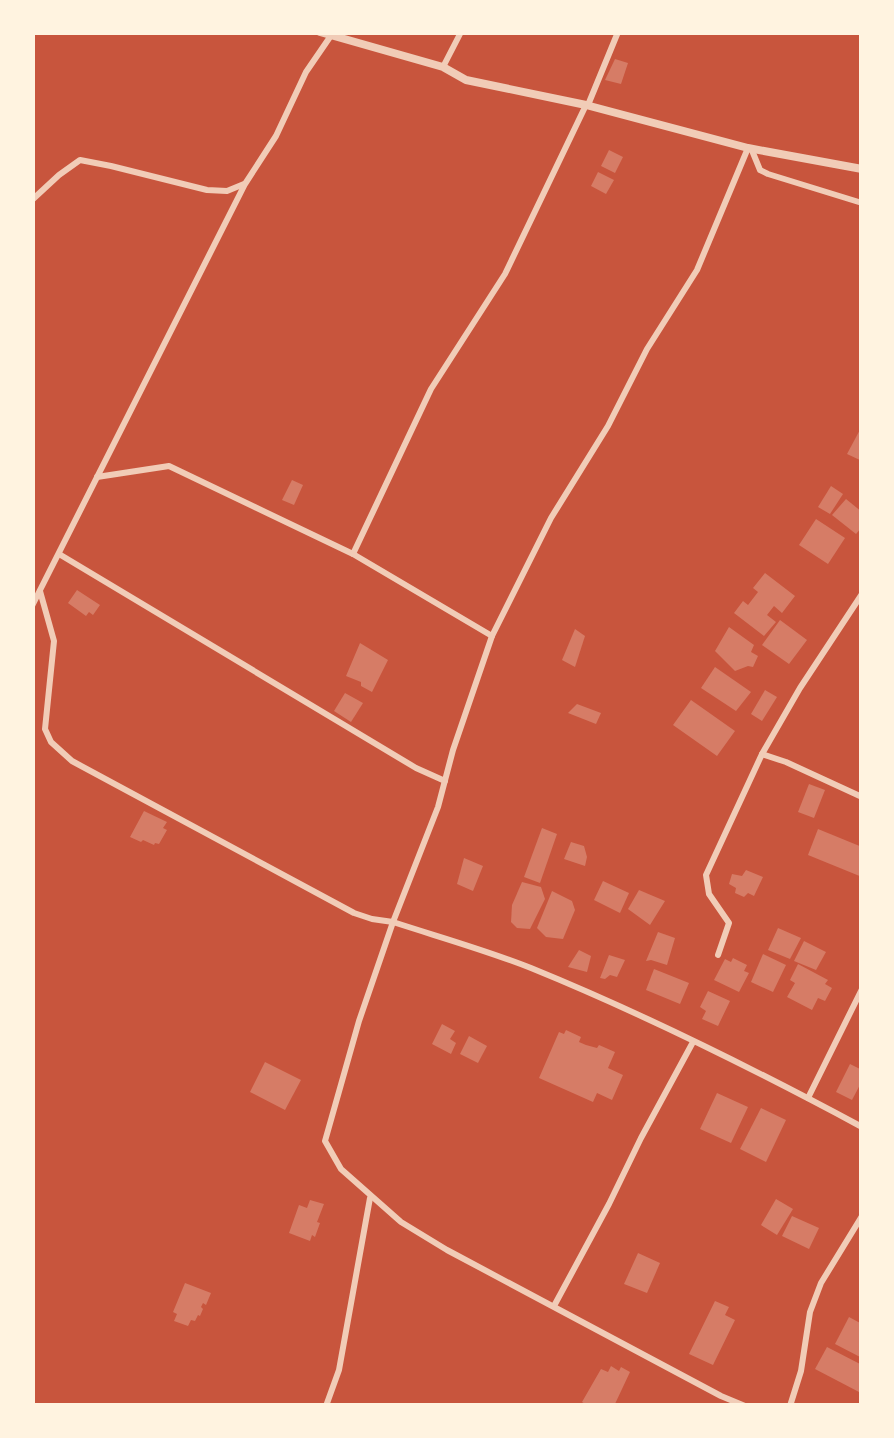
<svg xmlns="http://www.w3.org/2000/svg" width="894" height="1438" viewBox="0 0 894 1438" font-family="Arial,sans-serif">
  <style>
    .building { fill: #d67c66 }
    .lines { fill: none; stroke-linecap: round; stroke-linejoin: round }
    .minor { stroke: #f1ccb7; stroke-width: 6 }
    .tertiary { stroke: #f1ccb7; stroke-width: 8 }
  </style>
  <rect width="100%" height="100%" fill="#c8553d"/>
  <!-- building -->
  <g class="building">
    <polygon points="615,59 628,63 621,84 605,80"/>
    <polygon points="609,150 623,157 615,173 601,166"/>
    <polygon points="598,172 614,180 606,194 591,186"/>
    <polygon points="862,426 862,461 847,454"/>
    <polygon points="292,480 303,485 294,505 282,500"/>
    <polygon points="831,486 843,494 830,514 818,507"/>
    <polygon points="846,499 862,512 862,527 856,534 832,515"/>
    <polygon points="816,519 845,538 828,564 799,545"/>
    <polygon points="765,573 795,596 782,613 774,606 767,615 776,622 764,636 734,613 743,601 748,605 758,592 753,588"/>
    <polygon points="77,590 100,605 93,615 89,612 86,616 68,603"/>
    <polygon points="780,620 807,640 789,664 762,645"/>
    <polygon points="729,627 754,645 751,652 758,656 753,667 748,666 735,671 715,651"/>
    <polygon points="575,629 585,636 575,667 562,660"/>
    <polygon points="360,643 388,660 372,692 361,686 361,682 346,676"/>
    <polygon points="715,667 751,692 736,711 701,688"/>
    <polygon points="765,690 777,697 762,721 751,714"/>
    <polygon points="345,693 363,703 351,722 334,711"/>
    <polygon points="691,700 735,731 717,756 673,725"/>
    <polygon points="577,704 601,713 596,724 568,713"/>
    <polygon points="809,784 825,790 814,818 798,812"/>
    <polygon points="144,811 167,822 163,828 167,830 159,844 155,843 154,845 143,840 141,842 130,837"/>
    <polygon points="542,828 557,834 540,883 524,877"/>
    <polygon points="818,829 862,847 862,877 808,855"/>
    <polygon points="571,842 584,846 587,857 585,866 564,859"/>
    <polygon points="464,858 483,866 473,891 457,884"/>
    <polygon points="746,870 763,877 754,896 748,893 744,897 735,893 736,888 729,884 732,874 742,876"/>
    <polygon points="603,881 629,893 620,913 594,900"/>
    <polygon points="522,882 541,887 545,899 530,929 517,928 511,922 512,905"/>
    <polygon points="639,890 665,901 650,925 628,909"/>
    <polygon points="552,891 572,901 575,910 563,939 546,937 537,928"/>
    <polygon points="778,928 801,938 790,959 768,950"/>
    <polygon points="658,932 675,938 667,965 651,960 646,961"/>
    <polygon points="804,941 826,952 816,970 794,961"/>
    <polygon points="579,950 591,956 587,972 568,967"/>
    <polygon points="763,954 786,965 773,992 751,982"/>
    <polygon points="609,955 625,960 617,977 610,975 605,979 600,978"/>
    <polygon points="733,958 747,965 744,971 749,973 739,992 714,980 725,959 731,962"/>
    <polygon points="798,964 828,980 825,984 832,988 825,1001 818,998 812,1010 787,997 795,983 790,980"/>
    <polygon points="654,969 689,983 680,1004 646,990"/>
    <polygon points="708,991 730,1001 718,1026 702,1019 706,1011 700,1007"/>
    <polygon points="442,1024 455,1031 450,1039 456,1043 451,1054 432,1044"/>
    <polygon points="566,1030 581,1037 579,1042 586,1045 597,1048 599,1045 615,1052 608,1068 623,1075 612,1100 597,1093 593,1102 539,1078 559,1032 564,1034"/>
    <polygon points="469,1036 487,1046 478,1063 460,1054"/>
    <polygon points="265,1062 301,1080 285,1110 250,1092"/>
    <polygon points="850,1064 862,1070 862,1081 852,1100 836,1092"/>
    <polygon points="717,1093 748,1107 731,1143 700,1129"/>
    <polygon points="761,1108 786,1120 766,1162 740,1149"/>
    <polygon points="776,1199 793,1209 777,1235 761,1225"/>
    <polygon points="310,1200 324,1204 317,1222 320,1223 315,1237 312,1235 310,1241 289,1233 299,1205 307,1208"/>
    <polygon points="792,1216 819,1228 809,1249 782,1236"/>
    <polygon points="638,1253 660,1263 647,1293 624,1284"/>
    <polygon points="185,1283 211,1293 206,1305 203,1303 201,1307 203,1309 200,1316 198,1315 195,1321 191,1320 188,1326 174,1321 177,1314 173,1312"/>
    <polygon points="715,1301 729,1307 725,1315 735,1320 713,1365 689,1354"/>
    <polygon points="849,1317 862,1324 862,1358 835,1344"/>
    <polygon points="827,1347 862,1365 862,1387 859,1392 815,1369"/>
    <polygon points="611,1366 619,1371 621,1367 630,1372 614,1406 588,1406 582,1402 601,1369 608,1372"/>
  </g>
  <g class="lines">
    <!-- minor -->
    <g class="minor">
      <polyline points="443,67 461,32"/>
      <polyline points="588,105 618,32"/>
      <polyline points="751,148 760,170 768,174 862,203"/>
      <polyline points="32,200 59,175 80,160 111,166 207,190 227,191 244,184"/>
      <polyline points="97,477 169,466 353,554 492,636"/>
      <polyline points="59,554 416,768 445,781"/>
      <polyline points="353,554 431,389 505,274 586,105"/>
      <path d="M40,591l14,50 -9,88 6,13 21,19 282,152 18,6 21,3c46,15 93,28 138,46 113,46 223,101 331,159"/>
      <polyline points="32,606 245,184 276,136 306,72 330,37"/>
      <polyline points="762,754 786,762 862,797"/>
      <polyline points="718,955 729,923 709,894 706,875 762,754 800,688 862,594"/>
      <polyline points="808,1098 862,989"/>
      <polyline points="554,1306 609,1204 641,1138 693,1042"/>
      <polyline points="326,1406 339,1370 370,1198"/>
      <polyline points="745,1406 721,1396 447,1250 401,1222 341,1169 325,1141 359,1021 393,922 438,807 453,750 492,636 551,518 608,426 647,349 697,270 748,148"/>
      <polyline points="790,1406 801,1371 810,1312 821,1283 862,1216"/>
    </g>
    <!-- tertiary -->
    <polyline class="tertiary" points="320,32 443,67 466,80 586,105 748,148 862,169"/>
  </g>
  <!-- border -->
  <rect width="894" height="1438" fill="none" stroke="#fff3e0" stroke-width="70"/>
</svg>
